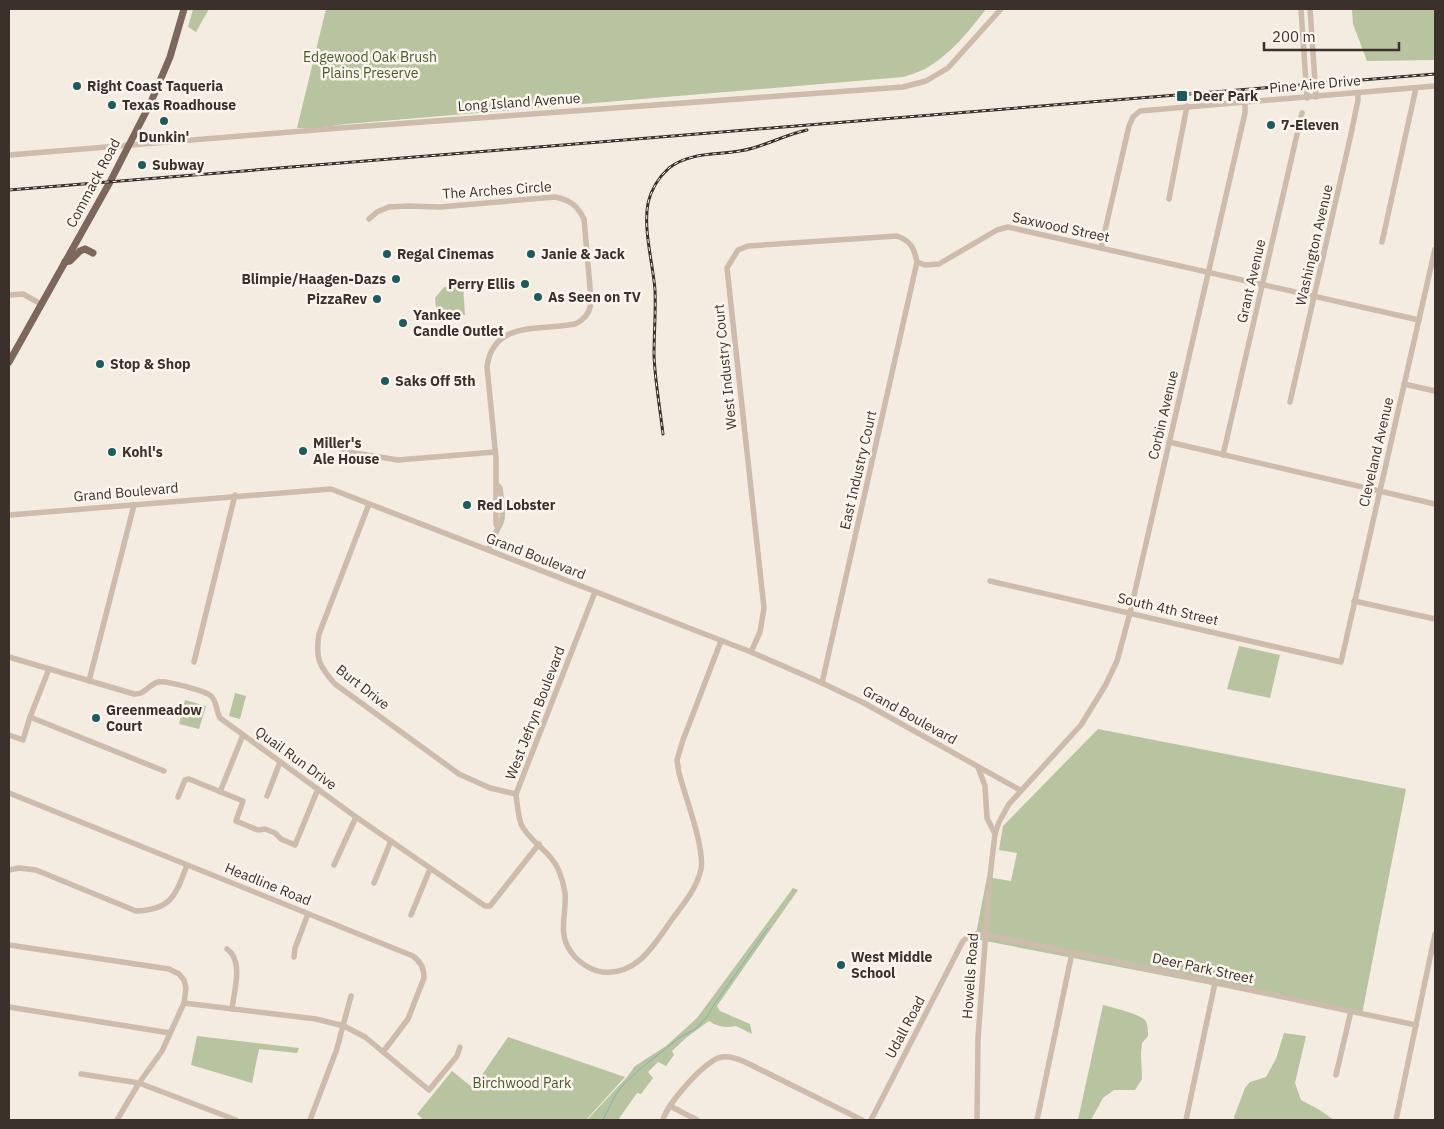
<svg xmlns="http://www.w3.org/2000/svg" width="1444" height="1129" viewBox="0 0 1444 1129" font-family="'IBM Plex Sans',sans-serif">
  <style>
    .green { fill: #b8c4a0 }
    .lines { fill: none; stroke-linecap: round; stroke-linejoin: round }
    .stream { stroke: #7fb0b2; stroke-width: 1 }
    .minor { stroke: #cdbbac; stroke-width: 5.5 }
    .major { stroke: #7d675c; stroke-width: 7 }
    .rail-casing { stroke: #3b302b; stroke-width: 3 }
    .rail { stroke: #fbf5ee; stroke-width: 1; stroke-dasharray: 4; stroke-linecap: butt }
    .poi-dot { fill: #1f5a5e; stroke: #fbf5ee; stroke-width: 2 }
    .labels { text-anchor: middle; stroke-width: 5; stroke-linejoin: round; paint-order: stroke }
    .park-label { font-size: 14px; fill: #4a5a2e; stroke: #fbf5ee }
    .street-label { font-size: 14px; fill: #3b302b; stroke: #fbf5ee }
    .poi-label { font-size: 14px; font-weight: bold; fill: #3b302b; stroke: #fbf5ee; text-anchor: start }
  </style>
  <rect width="100%" height="100%" fill="#f4ebe1"/>
  <!-- green -->
  <g class="green">
    <polygon points="193,9 198,9 198,10 200,9 209,9 196,32 188,27"/>
    <path d="M326,9h660c-17,22 -36,46 -61,60 -7,3 -15,6 -22,8l-557,47 -29,4h-20z"/>
    <polygon points="1352,9 1435,9 1435,60 1367,61 1353,24"/>
    <polygon points="463,286 465,315 437,317 435,298 444,287"/>
    <polygon points="1239,646 1280,655 1270,698 1227,689"/>
    <polygon points="235,693 246,696 240,719 229,716"/>
    <polygon points="185,700 206,706 199,729 179,724"/>
    <polygon points="1098,729 1406,789 1362,1014 975,939 987,877 1011,881 1017,853 999,850 1003,826"/>
    <path d="M793,888l5,2 -81,116 3,5 30,13 2,10 -16,-8c-11,2 -18,1 -27,-5l-22,16 -15,14 2,4 -8,11 -8,-4 -10,10 5,6 -12,16 -4,-1 -19,27h-31l40,-43 8,-11 31,-20 31,-28z"/>
    <path d="M1103,1005c10,3 34,8 42,15 3,4 3,11 3,16l-6,7 -1,10 1,26 -7,11h-21l-11,8 -12,22h-13z"/>
    <polygon points="1284,1033 1306,1036 1295,1083 1301,1100 1318,1109 1334,1120 1235,1120 1234,1117 1245,1088 1250,1082 1266,1077 1276,1059"/>
    <polygon points="197,1036 299,1048 297,1053 259,1049 252,1083 191,1065"/>
    <polygon points="508,1037 625,1077 586,1120 424,1120 417,1114 452,1071 473,1088"/>
  </g>
  <g class="lines">
    <!-- stream -->
    <polyline class="stream" points="603,1120 616,1094 624,1084 639,1070 679,1038 697,1028 706,1018 714,1005 768,928"/>
    <!-- minor -->
    <g class="minor">
      <polyline points="1301,9 1307,98"/>
      <polyline points="1310,9 1316,97"/>
      <polyline points="9,155 340,128 903,87 926,81 948,68 1001,9"/>
      <polyline points="1169,199 1187,106"/>
      <path d="M369,219l8,-7 12,-5 18,-1 33,1 115,-10c15,3 22,8 29,22l7,80c0,12 -5,20 -16,25 -35,7 -82,-4 -88,43l9,91v66l2,4"/>
      <polyline points="1382,242 1416,88"/>
      <polyline points="1101,248 1129,126 1133,117 1140,111 1435,86"/>
      <polyline points="917,262 925,265 939,264 997,230 1008,227 1419,320"/>
      <polyline points="9,295 23,294 41,304"/>
      <polyline points="1404,384 1435,391"/>
      <polyline points="1290,402 1351,134 1358,100 1358,93"/>
      <polyline points="1169,442 1435,504"/>
      <polyline points="342,451 398,460 495,452"/>
      <polyline points="1223,455 1302,113"/>
      <path d="M369,504l-50,130c-4,24 0,32 16,50l124,90 31,14 26,6"/>
      <polyline points="9,515 331,489 751,652 822,683 864,703 1020,790"/>
      <path d="M488,550l10,-22c8,-9 3,-29 2,-40l-3,-3"/>
      <polyline points="990,581 1341,662 1435,249"/>
      <path d="M595,592l-79,202c1,10 2,21 5,30 8,18 30,27 38,47 3,7 5,15 6,22 2,21 -8,40 6,59 7,10 19,18 31,20 36,4 53,-29 71,-54 11,-15 24,-30 28,-49 4,-21 -16,-73 -22,-96l-2,-13 6,-20 38,-99"/>
      <polyline points="1354,601 1435,619"/>
      <path d="M751,652l9,-20 4,-24 -37,-340 11,-18 10,-4 149,-10c14,5 17,12 20,26l-95,421"/>
      <path d="M9,657l125,37c11,1 14,-9 24,-12 7,-2 48,9 53,14 6,5 5,15 9,22l136,99 129,89h5l49,-62"/>
      <polyline points="194,662 235,495"/>
      <polyline points="89,681 134,505"/>
      <polyline points="30,717 164,771"/>
      <polyline points="9,735 23,740 30,717 49,669"/>
      <polyline points="978,767 985,786 987,818 995,834"/>
      <polyline points="220,792 243,735"/>
      <path d="M9,793l404,163c8,6 11,12 11,22l-16,41 -25,33"/>
      <polyline points="267,796 280,762"/>
      <polyline points="178,797 185,780 189,779 243,801 236,821 258,830 265,829 275,833 281,839 295,845 318,789"/>
      <polyline points="334,865 356,817"/>
      <path d="M9,870l10,-2 17,2 100,41c36,-1 40,-17 51,-46"/>
      <polyline points="374,883 391,841"/>
      <polyline points="411,915 430,869"/>
      <polyline points="9,945 169,969 179,974 184,980 186,988 184,1003 162,1051 139,1083 117,1120"/>
      <path d="M227,949c17,12 7,42 5,60"/>
      <polyline points="294,957 295,948 308,914"/>
      <polyline points="184,1003 316,1019 344,1026 365,1037 429,1090 457,1056 460,1047"/>
      <polyline points="9,1007 170,1033"/>
      <polyline points="336,1052 351,996"/>
      <polyline points="81,1074 139,1083 236,1120"/>
      <polyline points="1336,1075 1351,1011"/>
      <polyline points="670,1106 697,1120"/>
      <polyline points="310,1120 335,1054"/>
      <path d="M663,1120c4,-16 42,-60 59,-63 8,-1 16,2 23,5l117,58"/>
      <polyline points="871,1120 963,941 969,936 979,933 1416,1025"/>
      <polyline points="977,1120 978,1038 990,876 995,834 999,822 1009,804 1081,725 1105,686 1117,661 1130,613 1245,113 1245,103"/>
      <polyline points="1037,1120 1072,953"/>
      <polyline points="1186,1120 1215,983"/>
      <polyline points="1396,1120 1435,934"/>
    </g>
    <!-- major -->
    <g class="major">
      <polyline points="65,262 70,261 80,251 85,249 93,253"/>
      <polyline points="9,362 110,182 151,102 170,57 184,9"/>
    </g>
    <!-- rail casing -->
    <g class="rail-casing">
      <g id="rail">
        <polyline points="9,190 1435,74"/>
        <path d="M663,434c-3,-26 -8,-53 -9,-79 0,-22 2,-44 1,-65 -2,-27 -12,-60 -7,-87 3,-13 11,-26 21,-35 25,-19 56,-11 84,-20 18,-5 35,-14 54,-18"/>
      </g>
    </g>
    <!-- rail -->
    <use href="#rail" class="rail"/>
  </g>
  <!-- markers -->
  <g class="poi-dot">
    <circle cx="77" cy="86" r="5"/>
    <rect x="1176" y="90" width="12" height="12" rx="2.5"/>
    <circle cx="112" cy="105" r="5"/>
    <circle cx="164" cy="121" r="5"/>
    <circle cx="1271" cy="125" r="5"/>
    <circle cx="142" cy="165" r="5"/>
    <circle cx="387" cy="254" r="5"/>
    <circle cx="531" cy="254" r="5"/>
    <circle cx="396" cy="279" r="5"/>
    <circle cx="525" cy="284" r="5"/>
    <circle cx="538" cy="297" r="5"/>
    <circle cx="377" cy="299" r="5"/>
    <circle cx="403" cy="323" r="5"/>
    <circle cx="100" cy="364" r="5"/>
    <circle cx="385" cy="381" r="5"/>
    <circle cx="303" cy="451" r="5"/>
    <circle cx="112" cy="452" r="5"/>
    <circle cx="467" cy="505" r="5"/>
    <circle cx="96" cy="718" r="5"/>
    <circle cx="841" cy="965" r="5"/>
  </g>
  <g class="labels">
    <!-- park labels -->
    <g class="park-label">
      <text x="370" y="62">Edgewood Oak Brush<tspan x="370" dy="16">Plains Preserve</tspan></text>
      <text x="522" y="1088">Birchwood Park</text>
    </g>
    <!-- street labels -->
    <g class="street-label">
      <text transform="translate(1315 84) rotate(-5)" y="5">Pine Aire Drive</text>
      <text transform="translate(519 102) rotate(-4)" y="5">Long Island Avenue</text>
      <text transform="translate(93 183) rotate(-62)" y="5">Commack Road</text>
      <text transform="translate(497 190) rotate(-4)" y="5">The Arches Circle</text>
      <text transform="translate(1061 227) rotate(12)" y="5">Saxwood Street</text>
      <text transform="translate(1314 245) rotate(-77)" y="5">Washington Avenue</text>
      <text transform="translate(1251 281) rotate(-77)" y="5">Grant Avenue</text>
      <text transform="translate(725 367) rotate(-96)" y="5">West Industry Court</text>
      <text transform="translate(1163 415) rotate(-77)" y="5">Corbin Avenue</text>
      <text transform="translate(1376 452) rotate(-77)" y="5">Cleveland Avenue</text>
      <text transform="translate(858 470) rotate(-77)" y="5">East Industry Court</text>
      <text transform="translate(126 492) rotate(-5)" y="5">Grand Boulevard</text>
      <text transform="translate(536 556) rotate(21)" y="5">Grand Boulevard</text>
      <text transform="translate(1168 609) rotate(13)" y="5">South 4th Street</text>
      <text transform="translate(363 687) rotate(38)" y="5">Burt Drive</text>
      <text transform="translate(535 713) rotate(-69)" y="5">West Jefryn Boulevard</text>
      <text transform="translate(910 715) rotate(29)" y="5">Grand Boulevard</text>
      <text transform="translate(296 758) rotate(36)" y="5">Quail Run Drive</text>
      <text transform="translate(268 884) rotate(22)" y="5">Headline Road</text>
      <text transform="translate(1203 968) rotate(12)" y="5">Deer Park Street</text>
      <text transform="translate(970 976) rotate(-86)" y="5">Howells Road</text>
      <text transform="translate(905 1027) rotate(-62)" y="5">Udall Road</text>
    </g>
    <!-- poi labels -->
    <g class="poi-label">
      <text x="87" y="91">Right Coast Taqueria</text>
      <text x="1193" y="101">Deer Park</text>
      <text x="122" y="110">Texas Roadhouse</text>
      <text x="1281" y="130">7-Eleven</text>
      <text x="164" y="142" text-anchor="middle">Dunkin'</text>
      <text x="152" y="170">Subway</text>
      <text x="397" y="259">Regal Cinemas</text>
      <text x="541" y="259">Janie &amp; Jack</text>
      <text x="386" y="284" text-anchor="end">Blimpie/Haagen-Dazs</text>
      <text x="515" y="289" text-anchor="end">Perry Ellis</text>
      <text x="548" y="302">As Seen on TV</text>
      <text x="367" y="304" text-anchor="end">PizzaRev</text>
      <text x="413" y="320">Yankee<tspan x="413" dy="16">Candle Outlet</tspan></text>
      <text x="110" y="369">Stop &amp; Shop</text>
      <text x="395" y="386">Saks Off 5th</text>
      <text x="313" y="448">Miller's<tspan x="313" dy="16">Ale House</tspan></text>
      <text x="122" y="457">Kohl's</text>
      <text x="477" y="510">Red Lobster</text>
      <text x="106" y="715">Greenmeadow<tspan x="106" dy="16">Court</tspan></text>
      <text x="851" y="962">West Middle<tspan x="851" dy="16">School</tspan></text>
    </g>
  </g>
  <!-- border -->
  <rect width="1444" height="1129" fill="none" stroke="#3b302b" stroke-width="20"/>
  <!-- scale -->
  <path d="M1264 42v8h135v-8" fill="none" stroke="#3b302b" stroke-width="2.5"/>
  <text x="1272" y="42" font-size="15" fill="#3b302b" stroke="#fbf5ee" stroke-width="4" paint-order="stroke">200 m</text>
</svg>
